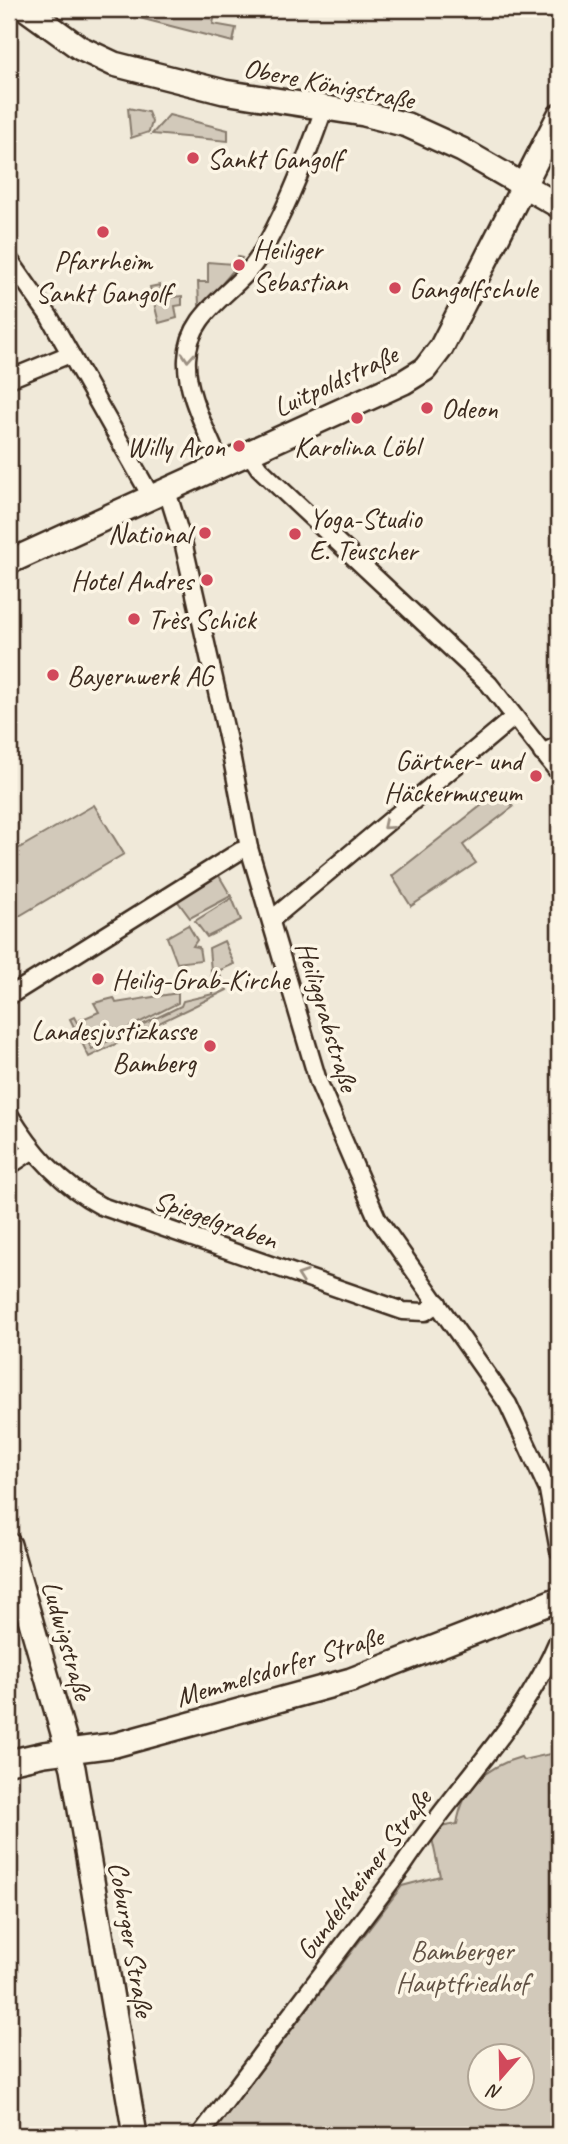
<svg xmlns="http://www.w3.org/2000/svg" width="568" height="2144" viewBox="0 0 568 2144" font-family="Caveat,sans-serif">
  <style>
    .green { fill: #d2c9ba; stroke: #867a6c; stroke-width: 2; fill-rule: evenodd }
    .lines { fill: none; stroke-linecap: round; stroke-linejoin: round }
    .street-casing { stroke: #3b2a1e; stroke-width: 21 }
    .secondary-casing { stroke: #3b2a1e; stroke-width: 28 }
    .street { stroke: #fcf5e5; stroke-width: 16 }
    .secondary { stroke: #fcf5e5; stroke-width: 23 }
    .rail { stroke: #3b2a1e; stroke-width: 3.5; stroke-dasharray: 10 5; stroke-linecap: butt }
    .oneway { stroke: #9c9082 }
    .poi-dot { fill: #d1495b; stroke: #fcf5e5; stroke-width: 2.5 }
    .labels { text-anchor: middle; stroke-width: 7; stroke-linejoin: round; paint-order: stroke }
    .street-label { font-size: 28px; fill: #3b2a1e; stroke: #fcf5e5 }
    .poi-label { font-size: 28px; fill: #3b2a1e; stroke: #fcf5e5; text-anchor: start }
    .park-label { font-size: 28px; fill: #615245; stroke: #fcf5e5 }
  </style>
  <rect width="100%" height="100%" fill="#f0e9d9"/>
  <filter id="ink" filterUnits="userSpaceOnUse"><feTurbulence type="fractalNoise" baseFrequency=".0143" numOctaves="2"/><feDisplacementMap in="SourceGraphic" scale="14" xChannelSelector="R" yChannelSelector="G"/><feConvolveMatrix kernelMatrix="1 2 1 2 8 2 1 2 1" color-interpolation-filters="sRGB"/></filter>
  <g filter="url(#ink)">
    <!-- green -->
    <g class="green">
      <polygon points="121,9 216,9 213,24 236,28 233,42 120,13"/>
      <polygon points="128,108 148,112 152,122 149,132 131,138"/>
      <polygon points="169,115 228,130 228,141 152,134"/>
      <polygon points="238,257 242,258 238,265 204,305 199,305 198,282 208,282 208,262 233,264"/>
      <polygon points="160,285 163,298 182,296 182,305 175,306 177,318 159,323 150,287"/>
      <polygon points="501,790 513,807 463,845 476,863 411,906 392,876"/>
      <polygon points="94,805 124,854 9,922 9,854"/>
      <polygon points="218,874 231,896 190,918 176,899"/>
      <polygon points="232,898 241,920 207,937 195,921"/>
      <polygon points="188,925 197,940 193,946 199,947 201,960 177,963 167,937"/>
      <polygon points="224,941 234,964 218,971 227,990 89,1057 70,1019 74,1017 92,1049 181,1006 183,1001 213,994 209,948"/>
      <polygon points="178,993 178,1003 97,1044 89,1039 80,1020 99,1012 94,1003 114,998 116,1003"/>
      <path d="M559,1752v383h-348l191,-249 38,-10 -10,-47 27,-5c6,-38 29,-57 64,-67l2,3zM480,2056h42v42h-42z"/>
    </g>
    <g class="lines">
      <!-- street casing -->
      <g class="street-casing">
        <g id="street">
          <polyline points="9,259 49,316 152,498"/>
          <polyline points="9,379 70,354"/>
          <polyline points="249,453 259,468 283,491 489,684 559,773"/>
          <path d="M221,466c-12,-32 -36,-72 -34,-107 2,-49 49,-65 72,-102 26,-43 48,-100 65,-148"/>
          <polyline points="167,491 184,546 231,754 249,848 318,1081 377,1218 508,1404 548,1490 559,1551"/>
          <polyline points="542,753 559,745"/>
          <polyline points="271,920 514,717"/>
          <polyline points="9,996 240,851 249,848"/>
          <path d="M9,1114c23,38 51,70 92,92l302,105 22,1 13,-9"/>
          <polyline points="9,1166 33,1150"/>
          <path d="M200,2135l203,-269c50,-77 121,-142 156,-228"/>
        </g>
      </g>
      <!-- secondary casing -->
      <g class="secondary-casing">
        <g id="secondary">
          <polyline points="26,9 80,48 114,64 224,92 364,114 407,125 462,150 559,206"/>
          <polyline points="9,562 404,382 425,369 441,348 559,116"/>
          <polyline points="9,1545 73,1768 135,2135"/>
          <polyline points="9,1762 44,1754 115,1745 351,1680 559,1599"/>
        </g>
      </g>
      <!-- street -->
      <use href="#street" class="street"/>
      <!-- secondary -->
      <use href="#secondary" class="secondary"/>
      <!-- rail -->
      <polyline class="rail" points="9,2134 9,2135"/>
    </g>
    <!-- one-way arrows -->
    <defs><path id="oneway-chevron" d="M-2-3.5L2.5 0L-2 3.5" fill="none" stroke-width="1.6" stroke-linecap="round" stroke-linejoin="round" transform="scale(1.75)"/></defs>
    <g class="oneway">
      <use href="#oneway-chevron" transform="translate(188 357) rotate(94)"/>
      <use href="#oneway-chevron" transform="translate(387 825) rotate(140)"/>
      <use href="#oneway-chevron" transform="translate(302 1276) rotate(-161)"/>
    </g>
  </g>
  <!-- markers -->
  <g class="poi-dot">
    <circle cx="193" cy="158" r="7"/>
    <circle cx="103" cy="232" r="7"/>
    <circle cx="239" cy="265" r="7"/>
    <circle cx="395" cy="288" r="7"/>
    <circle cx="427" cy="408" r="7"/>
    <circle cx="357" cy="418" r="7"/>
    <circle cx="239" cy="446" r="7"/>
    <circle cx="205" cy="533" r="7"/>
    <circle cx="295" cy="534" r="7"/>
    <circle cx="207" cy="580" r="7"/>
    <circle cx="134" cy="619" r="7"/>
    <circle cx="53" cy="675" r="7"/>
    <circle cx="536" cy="776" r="7"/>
    <circle cx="98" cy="979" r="7"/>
    <circle cx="210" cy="1046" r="7"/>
  </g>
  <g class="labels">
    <!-- street labels -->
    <g class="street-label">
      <text transform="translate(329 83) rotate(11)" y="10">Obere Königstraße</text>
      <text transform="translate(335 380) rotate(-25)" y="10">Luitpoldstraße</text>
      <text transform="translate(328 1016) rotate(73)" y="10">Heiliggrabstraße</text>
      <text transform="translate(216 1219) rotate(19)" y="10">Spiegelgraben</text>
      <text transform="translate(68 1640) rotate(74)" y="10">Ludwigstraße</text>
      <text transform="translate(279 1666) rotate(-17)" y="10">Memmelsdorfer Straße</text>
      <text transform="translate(363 1874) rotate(-53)" y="10">Gundelsheimer Straße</text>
      <text transform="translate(132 1939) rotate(80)" y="10">Coburger Straße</text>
    </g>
    <!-- poi labels -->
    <g class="poi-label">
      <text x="207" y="168">Sankt Gangolf</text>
      <text x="253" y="259">Heiliger<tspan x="253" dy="32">Sebastian</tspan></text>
      <text x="103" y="270" text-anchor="middle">Pfarrheim<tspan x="103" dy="32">Sankt Gangolf</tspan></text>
      <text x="409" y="298">Gangolfschule</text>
      <text x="441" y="418">Odeon</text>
      <text x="225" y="456" text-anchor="end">Willy Aron</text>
      <text x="357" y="456" text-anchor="middle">Karolina Löbl</text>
      <text x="309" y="528">Yoga-Studio<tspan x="309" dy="32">E. Teuscher</tspan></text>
      <text x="191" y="543" text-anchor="end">National</text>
      <text x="193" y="590" text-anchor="end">Hotel Andres</text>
      <text x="148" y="629">Très Schick</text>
      <text x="67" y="685">Bayernwerk AG</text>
      <text x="522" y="770" text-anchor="end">Gärtner- und<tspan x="522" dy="32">Häckermuseum</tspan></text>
      <text x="112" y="989">Heilig-Grab-Kirche</text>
      <text x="196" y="1040" text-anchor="end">Landesjustizkasse<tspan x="196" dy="32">Bamberg</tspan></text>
    </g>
    <!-- park labels -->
    <g class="park-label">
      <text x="462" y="1960">Bamberger<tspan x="462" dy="32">Hauptfriedhof</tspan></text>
    </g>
  </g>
  <!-- margin -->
  <rect width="568" height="2144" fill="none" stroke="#fcf5e5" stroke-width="35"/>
  <rect x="18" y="18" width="533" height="2109" fill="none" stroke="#3b2a1e" stroke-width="2.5" filter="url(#ink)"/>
  <!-- north arrow -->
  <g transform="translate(501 2077) rotate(200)"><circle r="33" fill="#fcf5e5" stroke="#afa495" stroke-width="2"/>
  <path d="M0-5L12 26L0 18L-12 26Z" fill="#d1495b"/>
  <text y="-10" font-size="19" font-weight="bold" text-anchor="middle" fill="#3b2a1e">N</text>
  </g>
</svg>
